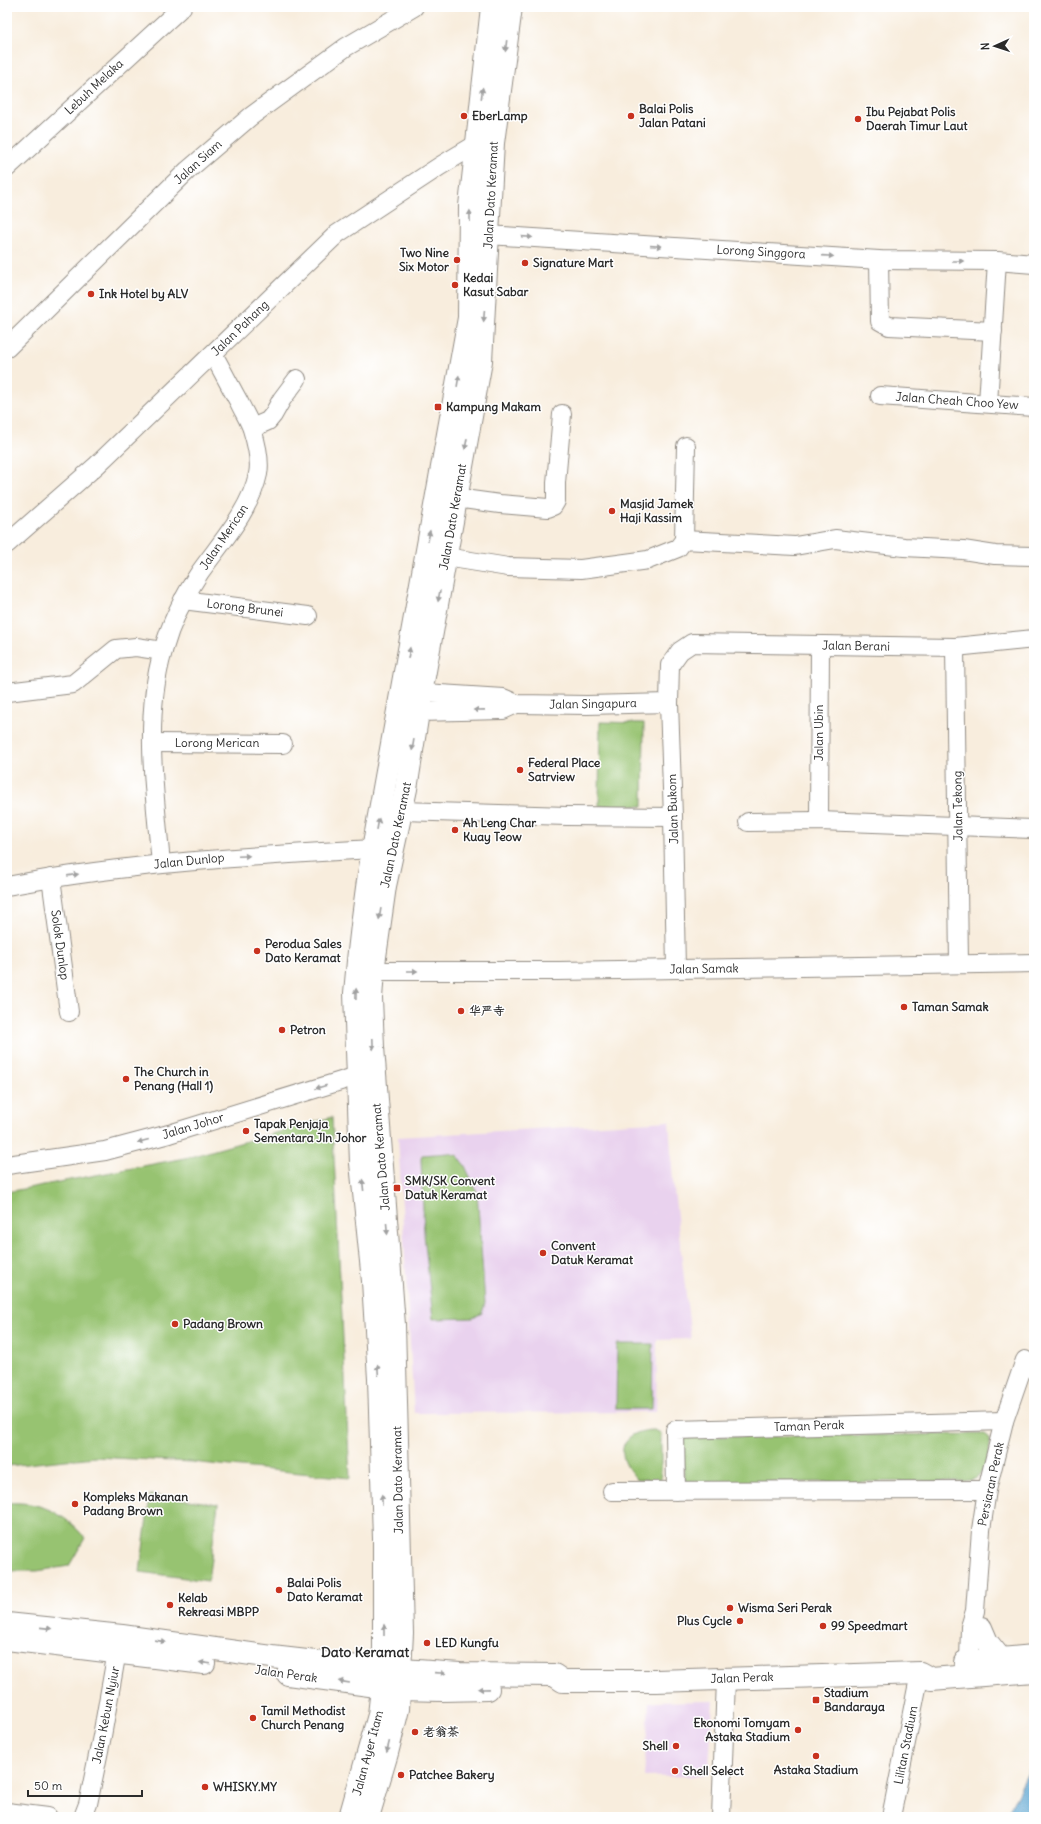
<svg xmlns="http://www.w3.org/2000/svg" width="1041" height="1824" viewBox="0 0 1041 1824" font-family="Delius,'LXGW WenKai TC',sans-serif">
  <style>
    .built { fill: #e9d2ee }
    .green { fill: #97c371; stroke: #61774e }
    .water { fill: #57a2cf; stroke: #41667d }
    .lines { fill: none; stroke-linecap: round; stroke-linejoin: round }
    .minor-casing { stroke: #928c84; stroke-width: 20 }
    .major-casing { stroke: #928c84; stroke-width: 24 }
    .minor { stroke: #fff; stroke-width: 18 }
    .major { stroke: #fff; stroke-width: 22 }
    .oneway { fill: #a0a0a0 }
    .poi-dot { fill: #c8321e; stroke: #fff; stroke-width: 1.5 }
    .labels { text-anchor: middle; stroke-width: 3; stroke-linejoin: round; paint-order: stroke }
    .street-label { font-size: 12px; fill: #2b2b2b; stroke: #fff }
    .poi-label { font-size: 12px; font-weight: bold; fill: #2b2b2b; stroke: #fff; text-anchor: start }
    .quarter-label { font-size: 14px; font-weight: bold; fill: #2b2b2b; stroke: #fff }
  </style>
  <rect width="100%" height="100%" fill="#fff"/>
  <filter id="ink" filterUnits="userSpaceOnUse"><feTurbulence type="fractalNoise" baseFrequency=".025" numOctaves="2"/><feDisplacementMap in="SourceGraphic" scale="8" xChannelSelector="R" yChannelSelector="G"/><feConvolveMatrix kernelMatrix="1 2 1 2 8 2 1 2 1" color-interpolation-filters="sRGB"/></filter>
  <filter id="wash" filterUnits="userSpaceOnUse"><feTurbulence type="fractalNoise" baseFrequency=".012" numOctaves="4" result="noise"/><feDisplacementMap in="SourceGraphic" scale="16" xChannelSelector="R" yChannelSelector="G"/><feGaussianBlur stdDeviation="0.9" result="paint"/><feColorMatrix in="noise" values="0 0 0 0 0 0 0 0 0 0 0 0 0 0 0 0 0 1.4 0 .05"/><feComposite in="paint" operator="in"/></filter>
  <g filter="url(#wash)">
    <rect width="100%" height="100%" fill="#f8eddd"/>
    <!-- built -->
    <g class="built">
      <polygon points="669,1121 673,1181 691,1339 657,1340 656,1412 414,1413 398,1137"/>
      <polygon points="713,1701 709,1769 703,1776 644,1777 649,1702"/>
    </g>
    <!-- green -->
    <g class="green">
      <polygon points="600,722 644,723 643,806 599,806"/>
      <polygon points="332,1117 350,1478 191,1462 95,1457 7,1466 7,1192 190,1157"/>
      <polygon points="449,1153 458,1156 465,1166 477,1192 485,1303 482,1313 473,1318 433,1319 424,1234 421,1159 422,1155"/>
      <polygon points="617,1344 653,1344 652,1409 616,1409"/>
      <path d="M654,1430l7,3v47l-24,-1c-23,-23 -19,-48 17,-49z"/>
      <path d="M985,1434l4,3c4,7 -4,35 -11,40 -4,3 -8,3 -13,4l-276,2 -5,-3 -1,-36 1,-4 4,-3z"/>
      <polygon points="150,1495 218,1504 208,1581 140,1572"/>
      <path d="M7,1503c34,-2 57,10 78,35l-16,28 -32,5h-30z"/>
    </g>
    <!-- water -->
    <polygon class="water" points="1034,1760 1034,1805 1028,1817 1006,1817"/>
  </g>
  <g filter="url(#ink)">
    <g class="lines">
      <!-- minor casing -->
      <g class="minor-casing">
        <g id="minor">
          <polyline points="7,168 182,7"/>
          <polyline points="478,244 488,235 879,260 997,261 1034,264"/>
          <polyline points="879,260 880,321 889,326 993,331"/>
          <polyline points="7,348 188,170 250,117 346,47 414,7"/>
          <polyline points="880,396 1034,407"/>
          <polyline points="988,403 997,261"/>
          <polyline points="252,428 268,421 273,415 282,399 297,379"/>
          <polyline points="456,498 500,504 548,508 553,506 556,501 556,483 562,414"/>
          <polyline points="684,540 686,446"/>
          <polyline points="7,544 97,465 337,234 440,166 475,145 487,144"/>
          <polyline points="432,561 446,557 508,567 581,569 648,560 678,548 684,540 795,546 835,539 904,547 963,550 995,555 1034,556"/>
          <polyline points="183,600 308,616"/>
          <polyline points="955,647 959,964"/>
          <polyline points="7,692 73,684 116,649 136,647 163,651"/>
          <polyline points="408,692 503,698 517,704 587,705 669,703"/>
          <polyline points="418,712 503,710 514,705"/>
          <polyline points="152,743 283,744"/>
          <polyline points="402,811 567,816 673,817"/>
          <polyline points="819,821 820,646"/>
          <polyline points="748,822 819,821 1034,829"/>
          <path d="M161,864c-6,-70 -18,-145 2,-213 8,-29 21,-55 37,-79 22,-31 50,-61 58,-98 3,-14 -2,-32 -6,-45 -3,-9 -9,-18 -13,-27 -9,-16 -17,-32 -26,-48"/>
          <polyline points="51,878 69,1012"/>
          <path d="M7,886c121,-23 243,-30 366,-37"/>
          <polyline points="676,969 673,817 669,703 670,665 680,651 692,643 955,647 1034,639"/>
          <polyline points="373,971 558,971 1034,963"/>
          <polyline points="7,1165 105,1151 169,1134 370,1072"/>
          <polyline points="612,1491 987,1490"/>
          <polyline points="676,1491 675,1430 1004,1421"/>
          <polyline points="975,1673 969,1661 970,1627 975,1611 981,1530 987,1490 1004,1421 1025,1360"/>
          <polyline points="7,1812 48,1817"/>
          <polyline points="83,1817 88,1804 102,1736 119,1640"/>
          <polyline points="721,1817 726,1679"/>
          <polyline points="891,1817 920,1673"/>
        </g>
      </g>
      <!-- major casing -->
      <g class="major-casing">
        <g id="major">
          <polyline points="7,1624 122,1636 272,1657 359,1667 460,1674 554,1675 563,1681 656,1681 920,1673 931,1679 1034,1671"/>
          <polyline points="981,1628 987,1642 1000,1658"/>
          <polyline points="7,1639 204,1663"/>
          <polyline points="965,1662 1034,1656"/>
          <polyline points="288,1674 399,1689 442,1690 488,1689"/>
          <path d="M350,1817l29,-102 3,-27 2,-41v-108l-5,-160 -6,-98 -12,-118 -6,-170c4,-48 10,-96 18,-144l96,-531 1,-112 22,-199"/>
          <polyline points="368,1817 387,1753 398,1709 402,1633 394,1325 373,1047 371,998 373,971 385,886 406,789 421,693 481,361 493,143 511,7"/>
        </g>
      </g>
      <!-- minor -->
      <use href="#minor" class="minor"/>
      <!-- major -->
      <use href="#major" class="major"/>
    </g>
    <!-- one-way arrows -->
    <defs><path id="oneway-solid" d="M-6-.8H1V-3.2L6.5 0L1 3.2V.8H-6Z"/></defs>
    <g class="oneway">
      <use href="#oneway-solid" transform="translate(506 46) rotate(97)"/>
      <use href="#oneway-solid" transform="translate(482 93) rotate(-83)"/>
      <use href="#oneway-solid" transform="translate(470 216) rotate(-91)"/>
      <use href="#oneway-solid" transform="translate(527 237) rotate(4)"/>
      <use href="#oneway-solid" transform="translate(656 246) rotate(4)"/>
      <use href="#oneway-solid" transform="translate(828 256) rotate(4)"/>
      <use href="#oneway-solid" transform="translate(958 261)"/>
      <use href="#oneway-solid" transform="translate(484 316) rotate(94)"/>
      <use href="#oneway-solid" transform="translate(458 381) rotate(-81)"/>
      <use href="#oneway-solid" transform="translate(466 444) rotate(100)"/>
      <use href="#oneway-solid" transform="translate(429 536) rotate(-80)"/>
      <use href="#oneway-solid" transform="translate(439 596) rotate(100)"/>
      <use href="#oneway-solid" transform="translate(409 653) rotate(-80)"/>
      <use href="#oneway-solid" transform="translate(479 710) rotate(179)"/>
      <use href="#oneway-solid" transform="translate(413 745) rotate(99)"/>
      <use href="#oneway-solid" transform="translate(378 824) rotate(-80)"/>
      <use href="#oneway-solid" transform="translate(244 856) rotate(-3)"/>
      <use href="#oneway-solid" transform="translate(73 875) rotate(-8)"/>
      <use href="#oneway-solid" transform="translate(380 914) rotate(99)"/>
      <use href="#oneway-solid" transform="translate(412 971)"/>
      <use href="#oneway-solid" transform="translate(356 994) rotate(-89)"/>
      <use href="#oneway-solid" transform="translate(373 1044) rotate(88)"/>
      <use href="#oneway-solid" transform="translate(321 1087) rotate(163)"/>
      <use href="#oneway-solid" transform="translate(143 1141) rotate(165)"/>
      <use href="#oneway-solid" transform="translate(363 1185) rotate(-96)"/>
      <use href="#oneway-solid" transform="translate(387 1229) rotate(85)"/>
      <use href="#oneway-solid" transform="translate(378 1370) rotate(-94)"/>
      <use href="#oneway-solid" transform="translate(382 1500) rotate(-92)"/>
      <use href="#oneway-solid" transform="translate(46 1628) rotate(6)"/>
      <use href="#oneway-solid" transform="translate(384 1630) rotate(-90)"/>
      <use href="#oneway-solid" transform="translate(160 1641) rotate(8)"/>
      <use href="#oneway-solid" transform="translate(205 1663) rotate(-173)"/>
      <use href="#oneway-solid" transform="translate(440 1673) rotate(4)"/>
      <use href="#oneway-solid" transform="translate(344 1682) rotate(-171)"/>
      <use href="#oneway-solid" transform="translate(484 1689) rotate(179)"/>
      <use href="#oneway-solid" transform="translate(388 1747) rotate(104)"/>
    </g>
  </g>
  <!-- markers -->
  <g class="poi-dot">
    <circle cx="464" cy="116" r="4"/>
    <circle cx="631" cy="116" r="4"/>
    <circle cx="858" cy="119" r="4"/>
    <circle cx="457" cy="260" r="4"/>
    <circle cx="525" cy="263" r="4"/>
    <circle cx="455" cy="285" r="4"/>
    <circle cx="91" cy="294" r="4"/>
    <rect x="434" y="403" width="8" height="8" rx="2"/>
    <circle cx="612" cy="511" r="4"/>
    <circle cx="520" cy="770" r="4"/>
    <circle cx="455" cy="830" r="4"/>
    <circle cx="257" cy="951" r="4"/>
    <circle cx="904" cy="1007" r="4"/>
    <circle cx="461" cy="1011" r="4"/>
    <circle cx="282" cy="1030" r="4"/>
    <circle cx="126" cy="1079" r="4"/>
    <circle cx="246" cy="1131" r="4"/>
    <rect x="393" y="1184" width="8" height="8" rx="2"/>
    <circle cx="543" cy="1253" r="4"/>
    <circle cx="175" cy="1324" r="4"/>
    <circle cx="75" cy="1504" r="4"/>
    <circle cx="279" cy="1590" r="4"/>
    <circle cx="170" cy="1605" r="4"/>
    <circle cx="730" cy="1608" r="4"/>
    <circle cx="740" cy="1621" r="4"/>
    <circle cx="823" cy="1626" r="4"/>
    <circle cx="427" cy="1643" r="4"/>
    <rect x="812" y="1696" width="8" height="8" rx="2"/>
    <circle cx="253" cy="1718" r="4"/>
    <circle cx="798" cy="1730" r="4"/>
    <circle cx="415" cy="1732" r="4"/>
    <circle cx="676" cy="1746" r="4"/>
    <circle cx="816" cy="1756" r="4"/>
    <circle cx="675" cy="1771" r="4"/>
    <circle cx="401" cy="1775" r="4"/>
    <circle cx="205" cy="1787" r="4"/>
  </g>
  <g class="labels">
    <!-- street labels -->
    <g class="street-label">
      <text transform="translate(94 87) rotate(-43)" y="4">Lebuh Melaka</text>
      <text transform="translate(198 162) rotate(-42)" y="4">Jalan Siam</text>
      <text transform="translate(491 195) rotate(-87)" y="4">Jalan Dato Keramat</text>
      <text transform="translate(761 252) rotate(3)" y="4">Lorong Singgora</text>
      <text transform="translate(240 328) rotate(-44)" y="4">Jalan Pahang</text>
      <text transform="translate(957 401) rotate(4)" y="4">Jalan Cheah Choo Yew</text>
      <text transform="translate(453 517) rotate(-80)" y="4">Jalan Dato Keramat</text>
      <text transform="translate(224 537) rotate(-56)" y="4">Jalan Merican</text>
      <text transform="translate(245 608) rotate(7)" y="4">Lorong Brunei</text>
      <text transform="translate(856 646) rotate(1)" y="4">Jalan Berani</text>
      <text transform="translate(593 704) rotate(-1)" y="4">Jalan Singapura</text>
      <text transform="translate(819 733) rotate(-90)" y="4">Jalan Ubin</text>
      <text x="217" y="747">Lorong Merican</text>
      <text transform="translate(958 806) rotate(-91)" y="4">Jalan Tekong</text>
      <text transform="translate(673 809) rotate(-92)" y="4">Jalan Bukom</text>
      <text transform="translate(396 835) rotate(-78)" y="4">Jalan Dato Keramat</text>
      <text transform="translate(189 861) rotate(-6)" y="4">Jalan Dunlop</text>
      <text transform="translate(60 945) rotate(82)" y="4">Solok Dunlop</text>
      <text transform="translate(704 969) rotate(-1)" y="4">Jalan Samak</text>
      <text transform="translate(193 1126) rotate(-17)" y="4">Jalan Johor</text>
      <text transform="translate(381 1157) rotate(-95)" y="4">Jalan Dato Keramat</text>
      <text transform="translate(809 1426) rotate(-2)" y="4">Taman Perak</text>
      <text transform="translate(398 1480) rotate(-91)" y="4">Jalan Dato Keramat</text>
      <text transform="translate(991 1484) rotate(-78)" y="4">Persiaran Perak</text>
      <text transform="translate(286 1674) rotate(8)" y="4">Jalan Perak</text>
      <text transform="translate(742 1678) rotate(-2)" y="4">Jalan Perak</text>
      <text transform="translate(106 1715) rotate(-79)" y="4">Jalan Kebun Nyiur</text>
      <text transform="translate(906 1745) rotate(-79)" y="4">Lilitan Stadium</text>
      <text transform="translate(368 1753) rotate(-75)" y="4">Jalan Ayer Itam</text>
    </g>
    <!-- poi labels -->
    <g class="poi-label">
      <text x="639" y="113">Balai Polis<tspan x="639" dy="14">Jalan Patani</tspan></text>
      <text x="866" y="116">Ibu Pejabat Polis<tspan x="866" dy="14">Daerah Timur Laut</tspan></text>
      <text x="472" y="120">EberLamp</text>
      <text x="449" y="257" text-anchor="end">Two Nine<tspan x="449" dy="14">Six Motor</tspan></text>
      <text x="533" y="267">Signature Mart</text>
      <text x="463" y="282">Kedai<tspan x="463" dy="14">Kasut Sabar</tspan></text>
      <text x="99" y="298">Ink Hotel by ALV</text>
      <text x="446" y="411">Kampung Makam</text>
      <text x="620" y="508">Masjid Jamek<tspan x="620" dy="14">Haji Kassim</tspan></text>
      <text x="528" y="767">Federal Place<tspan x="528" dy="14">Satrview</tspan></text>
      <text x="463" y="827">Ah Leng Char<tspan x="463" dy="14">Kuay Teow</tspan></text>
      <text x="265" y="948">Perodua Sales<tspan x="265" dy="14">Dato Keramat</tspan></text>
      <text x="912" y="1011">Taman Samak</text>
      <text x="469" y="1015">华严寺</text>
      <text x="290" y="1034">Petron</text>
      <text x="134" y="1076">The Church in<tspan x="134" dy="14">Penang (Hall 1)</tspan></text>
      <text x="254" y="1128">Tapak Penjaja<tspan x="254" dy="14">Sementara Jln Johor</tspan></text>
      <text x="405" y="1185">SMK/SK Convent<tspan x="405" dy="14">Datuk Keramat</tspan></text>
      <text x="551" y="1250">Convent<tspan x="551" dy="14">Datuk Keramat</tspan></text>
      <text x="183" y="1328">Padang Brown</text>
      <text x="83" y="1501">Kompleks Makanan<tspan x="83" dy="14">Padang Brown</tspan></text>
      <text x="287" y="1587">Balai Polis<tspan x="287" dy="14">Dato Keramat</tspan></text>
      <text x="178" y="1602">Kelab<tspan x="178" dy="14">Rekreasi MBPP</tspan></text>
      <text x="738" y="1612">Wisma Seri Perak</text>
      <text x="732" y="1625" text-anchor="end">Plus Cycle</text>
      <text x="831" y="1630">99 Speedmart</text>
      <text x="435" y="1647">LED Kungfu</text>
      <text x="824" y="1697">Stadium<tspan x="824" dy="14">Bandaraya</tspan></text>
      <text x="261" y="1715">Tamil Methodist<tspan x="261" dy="14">Church Penang</tspan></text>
      <text x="790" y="1727" text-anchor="end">Ekonomi Tomyam<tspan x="790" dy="14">Astaka Stadium</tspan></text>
      <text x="423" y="1736">老翁茶</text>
      <text x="668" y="1750" text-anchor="end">Shell</text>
      <text x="816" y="1774" text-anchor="middle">Astaka Stadium</text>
      <text x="683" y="1775">Shell Select</text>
      <text x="409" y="1779">Patchee Bakery</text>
      <text x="213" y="1791">WHISKY.MY</text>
    </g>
    <!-- quarter labels -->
    <g class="quarter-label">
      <text x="365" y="1657">Dato Keramat</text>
    </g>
  </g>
  <!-- margin -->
  <rect width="1041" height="1824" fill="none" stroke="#fff" stroke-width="24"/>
  <!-- north arrow -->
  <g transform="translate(995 46) rotate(267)" stroke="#ffffff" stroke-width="3" paint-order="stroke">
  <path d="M0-3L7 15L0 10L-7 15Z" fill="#2b2b2b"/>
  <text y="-6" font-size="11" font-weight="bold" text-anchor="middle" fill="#2b2b2b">N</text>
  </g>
  <!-- scale -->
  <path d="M28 1790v6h114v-6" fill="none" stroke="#2b2b2b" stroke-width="2"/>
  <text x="34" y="1790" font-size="12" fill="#2b2b2b" stroke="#ffffff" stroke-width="3" paint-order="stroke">50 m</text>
</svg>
